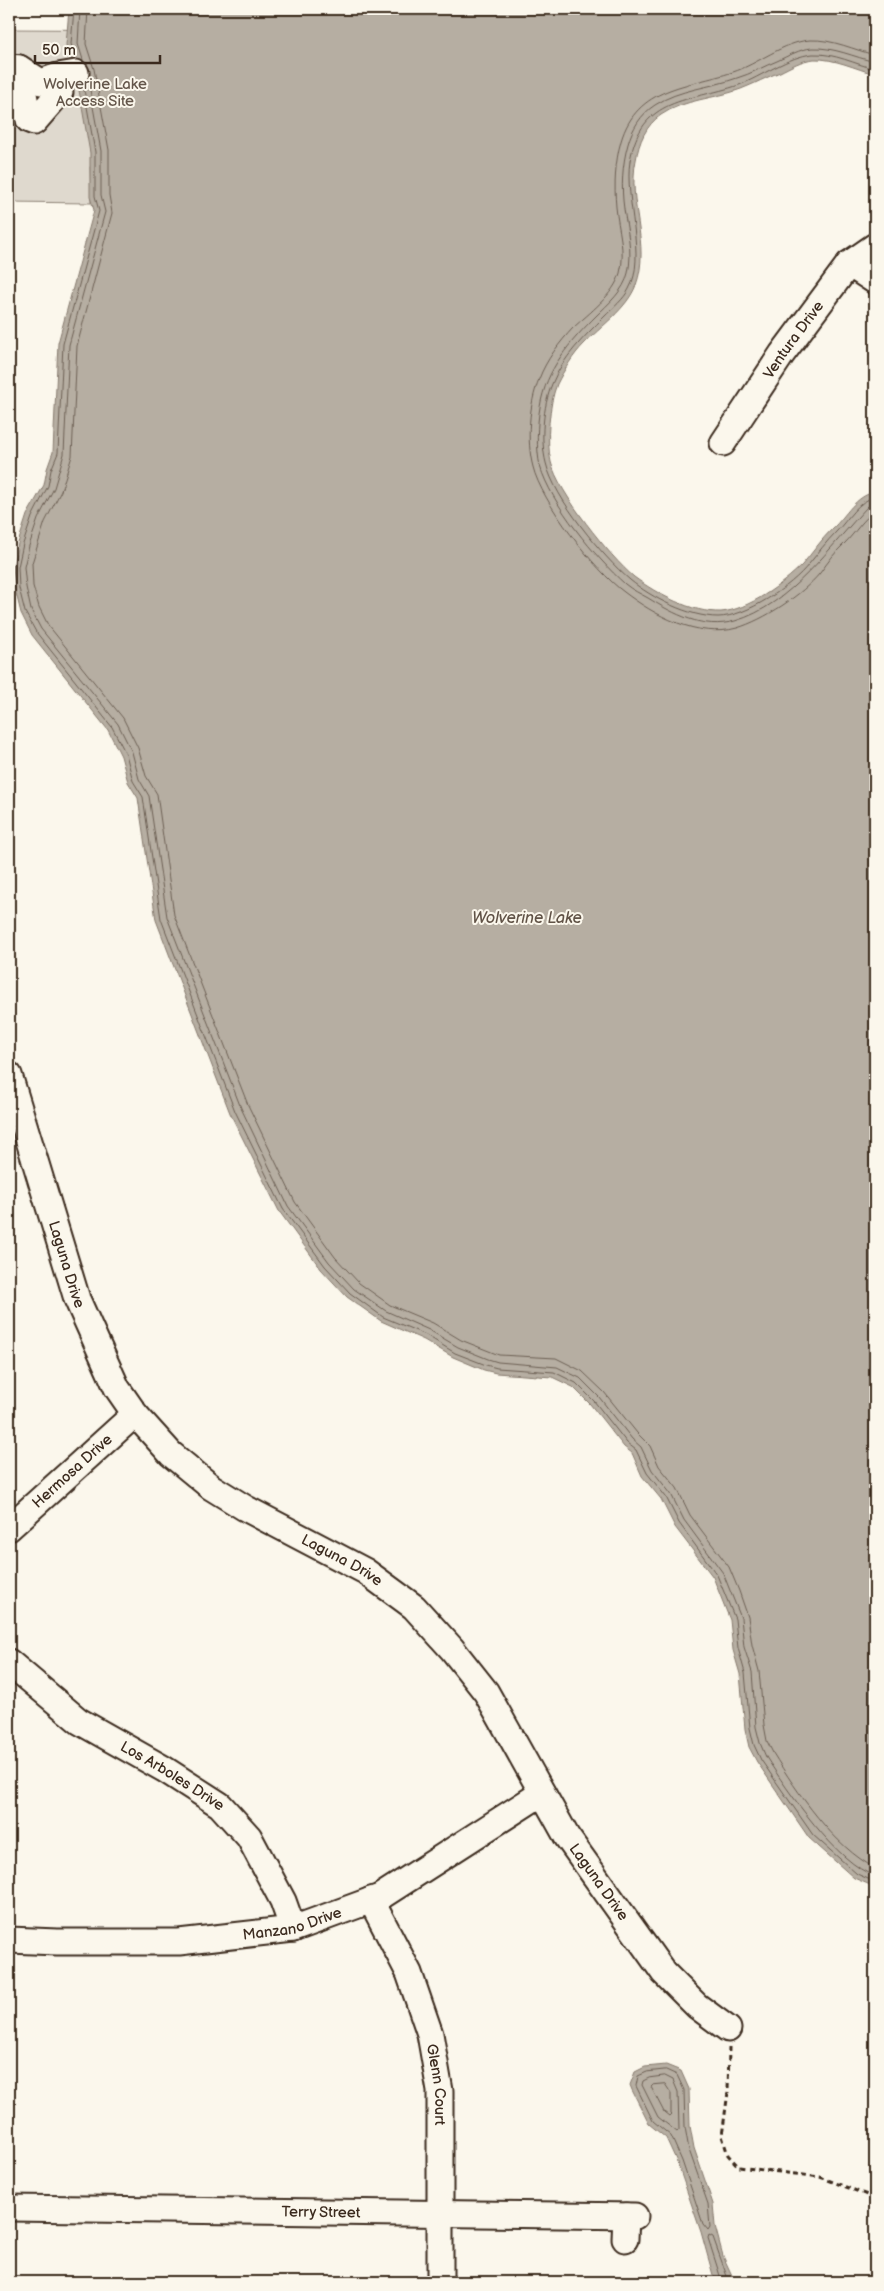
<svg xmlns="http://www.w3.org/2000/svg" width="884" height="2291" viewBox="0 0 884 2291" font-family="'Balsamiq Sans',sans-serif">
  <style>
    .green { fill: #dfd9ce; stroke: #8d8276 }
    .water { fill: #b6aea2; stroke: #85796d }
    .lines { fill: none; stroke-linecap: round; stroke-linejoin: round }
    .shore { stroke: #6c5f53; stroke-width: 1 }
    .minor-casing { stroke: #3b2a1e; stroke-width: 29 }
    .path { stroke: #3b2a1e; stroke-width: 3; stroke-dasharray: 5 4; stroke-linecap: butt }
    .minor { stroke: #fbf7ec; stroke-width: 25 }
    .labels { text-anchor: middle; stroke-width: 4; stroke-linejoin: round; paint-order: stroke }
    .park-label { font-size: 15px; fill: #64564a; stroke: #fbf7ec }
    .street-label { font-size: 15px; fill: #3b2a1e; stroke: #fbf7ec }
    .water-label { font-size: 16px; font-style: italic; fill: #605246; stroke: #fbf7ec }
  </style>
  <rect width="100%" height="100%" fill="#fbf7ec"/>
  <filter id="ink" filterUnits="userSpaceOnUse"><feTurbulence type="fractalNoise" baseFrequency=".02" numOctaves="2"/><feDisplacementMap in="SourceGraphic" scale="10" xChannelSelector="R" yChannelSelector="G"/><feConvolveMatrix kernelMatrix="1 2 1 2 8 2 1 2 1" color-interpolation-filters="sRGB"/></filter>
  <g filter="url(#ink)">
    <!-- green -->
    <polygon class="green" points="9,29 182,30 90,167 91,203 9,202"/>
    <!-- water -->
    <g class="water">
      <path d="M69,9h806v65c-19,-5 -41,-16 -61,-15 -12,1 -24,8 -34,13 -13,5 -26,12 -39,17 -26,10 -57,10 -80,26 -15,10 -22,27 -25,45 -9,41 15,85 0,125 -9,24 -36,42 -52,59 -11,11 -20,26 -27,40 -8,19 -11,58 -6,78 7,30 59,95 83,115 23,17 58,36 87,35 27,-2 62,-28 81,-47 10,-12 19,-25 30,-36 15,-14 23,-33 43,-37v1395l-21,-9 -45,-40 -52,-76 -8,-15 -4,-18 -5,-55 -7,-24 -3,-30 -17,-43 -38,-50 -14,-28 -19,-23 -10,-23 -8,-6 -34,-43 -17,-17 -21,-10 -56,-4 -12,-3 -31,-13 -29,-17 -43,-19 -34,-24 -26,-28 -42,-58 -49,-98 -74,-193 -18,-122 -10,-16 -7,-26 -13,-26 -76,-95 -11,-22 -6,-24 -2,-22 5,-24 9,-28 17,-30 3,-16 6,-17 5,-109 36,-133 -4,-13v-44l-14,-80 -10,-28z"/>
      <polygon points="666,2065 681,2071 689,2089 690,2126 694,2148 713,2204 715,2226 723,2256 735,2282 718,2282 713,2275 701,2232 677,2162 666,2138 649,2124 632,2090 630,2085 635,2072 645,2067"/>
    </g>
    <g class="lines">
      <!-- shore -->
      <g class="shore">
        <polyline points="74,9 71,44 77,60"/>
        <polyline points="80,9 78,44 84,63"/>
        <path d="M88,9l-2,35 8,25 15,81v45l3,18 -35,133 -5,110 -11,35 -16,31 -13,41 1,23 6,21 9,18 75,93 15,30 8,28 11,18 17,121 74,190 47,97 40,55 24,26 31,22 43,18 28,17 38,15 57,3 26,13 22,21 33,41 13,13 9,20 18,22 13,27 39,52 10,24 9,26 4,28 7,26 5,54 3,16 6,12c24,39 61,94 102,115"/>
        <path d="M875,55c-21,-5 -42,-16 -65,-15 -27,2 -52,24 -77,32 -45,15 -96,14 -112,69 -6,21 -7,44 -5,66 2,22 10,44 4,66 -6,22 -31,40 -47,55 -13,14 -27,32 -34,51 -10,25 -13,62 -6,88 8,34 62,104 91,125 30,23 74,47 113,36 27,-8 65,-33 83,-55 8,-11 15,-21 25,-30 10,-10 18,-24 30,-32"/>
        <path d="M875,62c-21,-5 -41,-15 -63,-14 -12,1 -24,8 -35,13 -13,5 -26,13 -40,17 -27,10 -58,11 -82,27 -14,9 -23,24 -27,39 -6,21 -7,44 -4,65 3,21 9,43 4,64 -4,18 -20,31 -32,43 -26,26 -50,53 -56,91 -3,17 -4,42 0,59 11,38 56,92 85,118 7,6 16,10 23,14 26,16 55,32 87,23 56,-16 95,-75 133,-115l7,-2"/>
        <path d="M875,69c-20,-5 -41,-16 -62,-15 -24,2 -52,23 -74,31 -50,17 -98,11 -109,76 -6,38 17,96 -1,128 -5,10 -16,19 -25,28 -20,20 -41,40 -52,67 -9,22 -12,56 -6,79 8,35 57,94 84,117 22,18 59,37 88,37 28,0 74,-31 91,-53 9,-11 17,-22 27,-32 13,-13 21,-31 39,-35"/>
        <path d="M88,79l13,72v44l4,17 -36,133 -5,109 -10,34 -16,31 -9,27 -5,21 2,20 5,23 10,19 77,95 14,28 7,27 10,17 18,121 74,191 47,98 41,56 25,27 32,22 43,19 29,17 30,12 10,3 59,5 23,11 19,19 33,42 9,8 11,23 19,24 13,26 39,53 18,45 3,29 8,25 4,55 4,16 6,14c21,33 71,107 109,119"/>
        <polyline points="83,84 95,152 95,196 99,211 63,344 58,453 51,470 48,486 32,517 23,544 18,567 19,588 25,612 36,632 112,727 126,754 133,781 143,797 161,919 235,1111 283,1209 325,1266 350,1293 383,1317 426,1335 455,1353 486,1365 497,1368 554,1372 576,1383 594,1401 627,1443 636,1450 647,1473 666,1497 679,1523 717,1575 735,1619 738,1648 745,1673 750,1728 754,1745 761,1760 813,1835 857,1874 875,1882"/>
        <polygon points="666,2070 677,2075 684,2090 685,2127 689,2150 708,2204 710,2227 708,2230 703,2224 682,2161 671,2136 653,2121 636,2086 638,2076 647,2072"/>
        <polygon points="665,2076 673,2080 678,2092 679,2130 677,2132 658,2117 642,2085 643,2081 649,2078"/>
        <polygon points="665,2084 671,2093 671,2114 669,2116 664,2112 651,2087 653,2085"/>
        <polyline points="722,2282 708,2238 709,2235 713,2237 729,2282"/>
      </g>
      <!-- minor casing -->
      <g class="minor-casing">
        <g id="minor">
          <polyline points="10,67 19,68 41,82 58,76 76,73"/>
          <polyline points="19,68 29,120 34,122 60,92"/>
          <polyline points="849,264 875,281"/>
          <path id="s1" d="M723,443l59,-89 67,-90 26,-18"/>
          <path id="s2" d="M9,1075l68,224 40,89 18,26 36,40 40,33 34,21 120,63 49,36 38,42 34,43 81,145 97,136 33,33 31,23"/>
          <path id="s3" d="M9,1528l126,-114"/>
          <path id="s4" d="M9,1662l70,59 85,48 56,36 29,32 34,64 10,28"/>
          <path id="s5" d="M371,1900l38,73 21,61 10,57v191"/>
          <path id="s6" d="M9,1940l48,2h122l114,-13 87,-32 162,-104"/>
          <path id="s7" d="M9,2208l626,8"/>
          <polyline points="625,2239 626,2216"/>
        </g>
      </g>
      <!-- path -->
      <polyline class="path" points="729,2047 728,2092 722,2136 728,2155 739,2167 820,2177 875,2198"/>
      <!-- minor -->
      <use href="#minor" class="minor"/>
    </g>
  </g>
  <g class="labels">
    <!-- park labels -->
    <g class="park-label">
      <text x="95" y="89">Wolverine Lake<tspan x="95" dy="17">Access Site</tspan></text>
    </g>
    <!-- street labels -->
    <g class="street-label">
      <text dy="5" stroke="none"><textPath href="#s1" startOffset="125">Ventura Drive</textPath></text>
      <text dy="5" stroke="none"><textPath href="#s2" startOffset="198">Laguna Drive</textPath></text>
      <text dy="5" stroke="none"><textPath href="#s3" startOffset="85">Hermosa Drive</textPath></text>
      <text dy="5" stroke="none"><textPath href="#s2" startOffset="619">Laguna Drive</textPath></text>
      <text dy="5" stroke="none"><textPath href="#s4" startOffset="200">Los Arboles Drive</textPath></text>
      <text dy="5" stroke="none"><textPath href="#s2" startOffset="1038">Laguna Drive</textPath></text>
      <text dy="5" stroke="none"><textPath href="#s6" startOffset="285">Manzano Drive</textPath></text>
      <text dy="5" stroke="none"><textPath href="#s5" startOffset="198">Glenn Court</textPath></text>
      <text dy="5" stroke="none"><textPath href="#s7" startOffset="312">Terry Street</textPath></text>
    </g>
    <!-- water labels -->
    <g class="water-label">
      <text x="527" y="923">Wolverine Lake</text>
    </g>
  </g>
  <!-- margin -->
  <rect width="884" height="2291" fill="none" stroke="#fbf7ec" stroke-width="30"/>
  <rect x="15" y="15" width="854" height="2261" fill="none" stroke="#3b2a1e" stroke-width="2" filter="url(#ink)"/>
  <!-- scale -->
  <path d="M35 55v8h125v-8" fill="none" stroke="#3b2a1e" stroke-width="2.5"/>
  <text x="42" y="55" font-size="15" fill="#3b2a1e" stroke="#fbf7ec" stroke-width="4" paint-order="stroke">50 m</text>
</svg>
